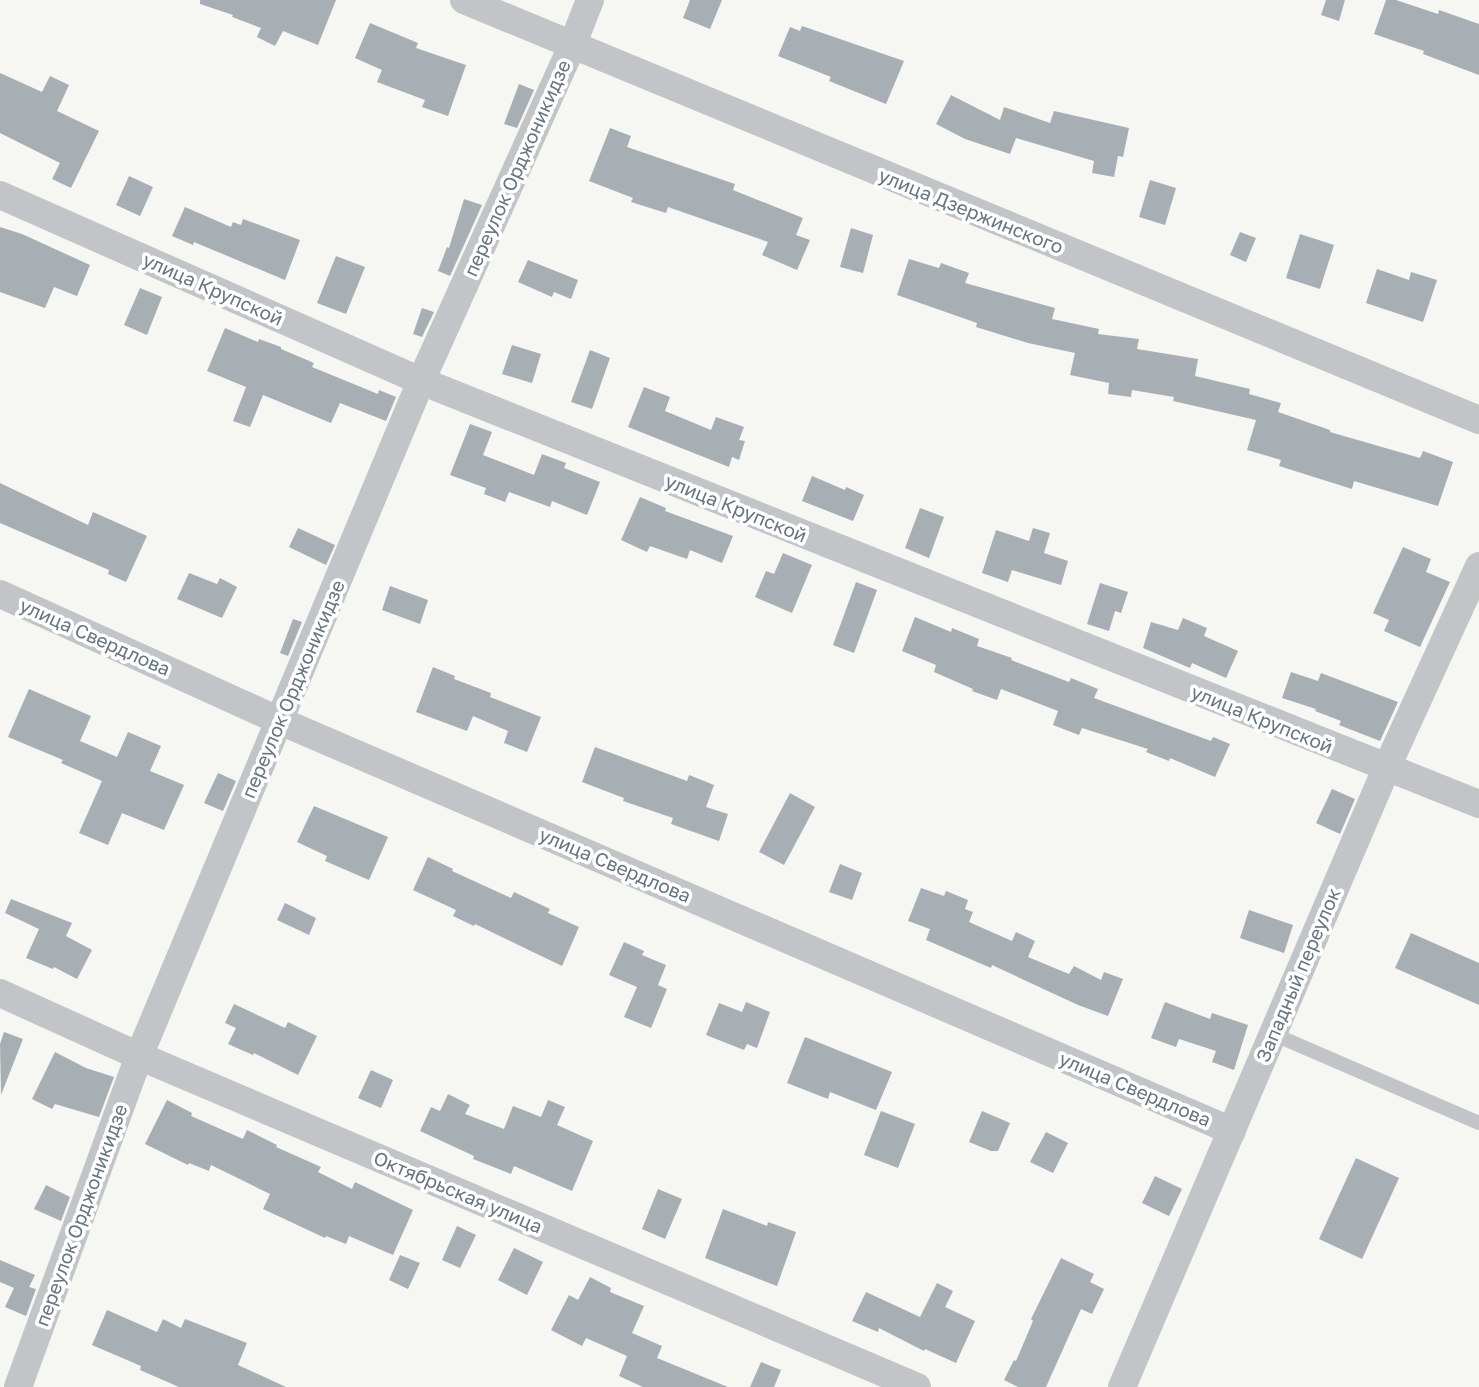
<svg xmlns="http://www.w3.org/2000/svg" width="1479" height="1387" viewBox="0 0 1479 1387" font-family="'Golos Text',sans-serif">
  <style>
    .building { fill: #a7afb4 }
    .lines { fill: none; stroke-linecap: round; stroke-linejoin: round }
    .service { stroke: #c1c5c8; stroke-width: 14 }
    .minor { stroke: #c1c5c8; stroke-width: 28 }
    .labels { text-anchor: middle; stroke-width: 7; stroke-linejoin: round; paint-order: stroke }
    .street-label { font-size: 19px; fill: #657582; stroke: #fff }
  </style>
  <rect width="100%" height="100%" fill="#f6f6f2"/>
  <!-- building -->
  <g class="building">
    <polygon points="200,0 336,0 318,45 283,31 275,46 257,37 261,28 232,17 233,15 200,4"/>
    <polygon points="690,0 722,0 710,29 683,18"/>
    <polygon points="1326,0 1345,0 1339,21 1321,15"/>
    <polygon points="1386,0 1396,0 1438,14 1439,10 1479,24 1479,75 1423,54 1424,51 1374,34"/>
    <polygon points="370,23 418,43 416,48 466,65 448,116 422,107 425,100 377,82 382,70 355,58"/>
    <polygon points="802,26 904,61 886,104 829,81 831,77 778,56 790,27 800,31"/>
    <polygon points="0,73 42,92 50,76 69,85 57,111 99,131 71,188 52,179 60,163 0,133"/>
    <polygon points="519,84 534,90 517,128 504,124"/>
    <polygon points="951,95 1000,120 1004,107 1050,123 1054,111 1129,128 1123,157 1118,156 1114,177 1092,173 1094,161 1016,138 1010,154 965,139 936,124"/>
    <polygon points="610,128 631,136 627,147 735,184 733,190 803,218 796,235 810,240 797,270 762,255 768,242 668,207 666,213 631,202 633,198 589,181"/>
    <polygon points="129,176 153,187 140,216 116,205"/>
    <polygon points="1150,180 1176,188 1165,225 1139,217"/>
    <polygon points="464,199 482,205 450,276 438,271 447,247 449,248"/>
    <polygon points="185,207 231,227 233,222 241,225 243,219 300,240 285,280 194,242 193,245 172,236"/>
    <polygon points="0,227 22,234 90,265 77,296 54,287 45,308 0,292"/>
    <polygon points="851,228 873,235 863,273 840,267"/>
    <polygon points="1240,232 1256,238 1246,262 1230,255"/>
    <polygon points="1300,234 1334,245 1320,289 1286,278"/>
    <polygon points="336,256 365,267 346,314 317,303"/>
    <polygon points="909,259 939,268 941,263 969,273 965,283 1055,308 1052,319 1099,329 1098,334 1139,339 1137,349 1198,359 1195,376 1250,389 1249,394 1281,403 1278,412 1330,430 1330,432 1420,458 1423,451 1453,462 1438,506 1354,481 1352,489 1279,466 1281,460 1247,450 1256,420 1173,401 1174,397 1132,390 1131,397 1108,394 1109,383 1070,375 1075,353 1028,343 976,327 977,323 897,295"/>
    <polygon points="528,260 578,280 571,299 554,292 552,297 518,282"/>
    <polygon points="1377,269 1409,280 1411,272 1437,280 1423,322 1366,303"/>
    <polygon points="140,288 162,297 147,335 124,325"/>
    <polygon points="422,308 434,312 422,337 413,334"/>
    <polygon points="225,328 258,342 259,339 281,347 281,349 314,363 312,367 378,394 379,390 396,397 386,421 340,403 331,423 263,395 250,427 233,421 246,387 207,371"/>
    <polygon points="512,345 541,354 532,383 502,374"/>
    <polygon points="590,350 610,358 592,409 571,402"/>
    <polygon points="644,387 670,397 665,411 711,430 716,417 744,427 739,440 745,441 739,460 732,457 729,467 628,427"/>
    <polygon points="470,424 492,432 483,455 534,475 542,454 566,463 564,468 600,482 587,515 552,501 550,507 509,492 505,502 484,494 486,488 450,475"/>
    <polygon points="812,476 845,490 846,487 864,495 853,521 802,501"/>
    <polygon points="0,483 88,525 93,512 147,536 126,582 108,574 109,570 0,523"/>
    <polygon points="640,497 666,508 665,511 733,536 722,563 690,550 687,559 650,546 647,552 621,540"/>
    <polygon points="920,508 944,517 929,558 905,548"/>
    <polygon points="298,528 335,545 326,565 289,547"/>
    <polygon points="1033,528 1050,533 1044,553 1068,561 1061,585 1012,570 1008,582 982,573 996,530 1029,541"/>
    <polygon points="1403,547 1431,559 1426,572 1450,582 1420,647 1384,631 1389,620 1373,613"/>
    <polygon points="783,553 812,565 792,613 755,597 766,571 774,574"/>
    <polygon points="189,573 217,584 220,578 237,587 222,618 177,599"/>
    <polygon points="856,582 877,590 854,653 833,645"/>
    <polygon points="1100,583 1128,592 1121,613 1115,611 1109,631 1087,624"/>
    <polygon points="390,586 428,600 420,624 382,610"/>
    <polygon points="915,617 951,632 952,628 979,639 977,646 1012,658 1011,660 1069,682 1071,678 1098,689 1094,698 1211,741 1213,737 1230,744 1215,777 1170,758 1169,761 1146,752 1148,749 1082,728 1079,735 1053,725 1058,711 1001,689 997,700 972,691 973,689 934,672 936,665 902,651"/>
    <polygon points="1183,618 1207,628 1204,636 1238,651 1226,678 1192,663 1190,668 1143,648 1151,622 1178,630"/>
    <polygon points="293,619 302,622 288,656 280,653"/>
    <polygon points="433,667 455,676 454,679 491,693 490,697 541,717 527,752 504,743 508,731 473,716 467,731 416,712"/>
    <polygon points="1291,672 1318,681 1321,673 1398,702 1380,741 1339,725 1341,721 1315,711 1316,709 1282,698"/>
    <polygon points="29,689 91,716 80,741 117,757 128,732 161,746 150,771 184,785 164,830 122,813 108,845 79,833 102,781 61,763 63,760 8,737"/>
    <polygon points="595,747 687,781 689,775 714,785 706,807 728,814 719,841 671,824 673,818 623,801 624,798 582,782"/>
    <polygon points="218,773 236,781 223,811 204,803"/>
    <polygon points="1332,789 1355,799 1340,834 1316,823"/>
    <polygon points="790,793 815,807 784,865 759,852"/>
    <polygon points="314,806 388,837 369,880 325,861 327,856 297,842"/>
    <polygon points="428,857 453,869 452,871 511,898 514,892 550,909 548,913 579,927 562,966 475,924 474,926 453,916 456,910 413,890"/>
    <polygon points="840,864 862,873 852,900 829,892"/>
    <polygon points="921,888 944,896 946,891 968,900 965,909 973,912 969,922 1012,941 1016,932 1035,941 1028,957 1069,974 1074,966 1101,980 1104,972 1123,979 1108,1016 1078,1005 992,965 991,968 926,940 930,929 908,921"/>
    <polygon points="11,899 72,923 66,936 92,950 77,979 54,967 53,969 26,958 39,929 5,913"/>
    <polygon points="285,903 316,918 309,935 277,920"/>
    <polygon points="1249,910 1293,925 1284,953 1240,938"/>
    <polygon points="1411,933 1479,963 1479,1005 1395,968"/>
    <polygon points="624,942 644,951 642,955 666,965 658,985 667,989 651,1028 624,1017 637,987 609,975"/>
    <polygon points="746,1002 770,1012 757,1048 747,1044 744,1050 706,1035 719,1003 742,1012"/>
    <polygon points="1165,1002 1210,1019 1212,1013 1248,1025 1234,1070 1212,1062 1216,1051 1179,1039 1176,1047 1151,1038"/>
    <polygon points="234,1004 285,1028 288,1022 317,1036 298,1075 254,1053 253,1055 228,1044 236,1028 225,1023"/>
    <polygon points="4,1032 23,1039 1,1095 0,1044"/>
    <polygon points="805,1037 892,1072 876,1110 830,1092 828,1099 787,1083"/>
    <polygon points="55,1052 86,1068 114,1077 99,1117 55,1104 52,1109 32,1099"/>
    <polygon points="371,1070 393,1080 381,1108 358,1098"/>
    <polygon points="448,1094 470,1105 465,1114 504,1129 513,1106 541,1117 548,1100 565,1107 557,1125 593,1141 572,1191 514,1166 511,1174 473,1159 474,1156 420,1131 431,1107 440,1111"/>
    <polygon points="167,1100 192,1113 191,1116 243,1139 247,1130 277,1145 276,1147 321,1167 318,1172 352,1189 355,1182 413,1210 393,1255 349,1236 346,1244 326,1236 325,1238 263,1209 270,1194 211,1165 209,1171 189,1163 188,1165 145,1144"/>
    <polygon points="881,1111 915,1124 898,1168 864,1155"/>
    <polygon points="982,1111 1010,1123 998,1151 991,1151 969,1142"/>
    <polygon points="1046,1132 1068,1143 1053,1173 1030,1162"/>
    <polygon points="1356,1158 1399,1178 1362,1259 1319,1239"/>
    <polygon points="1155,1176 1182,1189 1169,1216 1142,1203"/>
    <polygon points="46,1185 70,1197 61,1221 34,1209"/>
    <polygon points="658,1189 682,1199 665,1239 642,1229"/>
    <polygon points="723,1209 767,1226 768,1222 796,1232 777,1286 705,1258"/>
    <polygon points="457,1226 476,1235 460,1268 442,1260"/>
    <polygon points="514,1248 543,1262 527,1295 498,1280"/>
    <polygon points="400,1255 420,1263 408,1289 389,1280"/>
    <polygon points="1061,1258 1094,1274 1090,1282 1104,1289 1092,1314 1081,1309 1046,1387 1018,1387 1004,1380 1014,1360 1016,1361 1033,1321 1031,1319"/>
    <polygon points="0,1260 35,1275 29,1287 36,1289 26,1316 5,1307 14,1288 0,1282"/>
    <polygon points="590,1277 611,1288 610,1292 644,1306 632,1333 662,1346 657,1358 728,1387 643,1387 619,1376 627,1356 586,1338 582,1346 551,1330 569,1295 578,1300"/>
    <polygon points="937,1283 953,1291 945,1307 975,1321 956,1363 925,1349 924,1351 879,1328 878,1332 852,1321 866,1292 920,1317"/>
    <polygon points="107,1310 157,1332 163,1319 181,1328 185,1319 247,1343 238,1365 286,1387 179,1387 140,1370 141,1366 92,1345"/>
    <polygon points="761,1362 781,1370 774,1387 750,1387"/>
  </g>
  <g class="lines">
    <!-- service -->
    <polyline class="service" points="1273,1034 1479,1123"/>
    <!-- minor -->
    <g class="minor">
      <polyline points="464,0 1479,420"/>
      <polyline points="0,195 421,381 1479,804"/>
      <polyline points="0,594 280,721 1232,1131"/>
      <polyline points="0,993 139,1056 917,1387"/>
      <polyline points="18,1387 139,1056 421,381 572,46 590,0"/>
      <polyline points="1122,1387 1386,769 1479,566"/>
    </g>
  </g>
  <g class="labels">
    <!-- street labels -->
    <g class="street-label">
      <text transform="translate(517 168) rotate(-66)" y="7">переулок Орджоникидзе</text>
      <text transform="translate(971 211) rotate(22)" y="7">улица Дзержинского</text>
      <text transform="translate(213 289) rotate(24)" y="7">улица Крупской</text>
      <text transform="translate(736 508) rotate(22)" y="7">улица Крупской</text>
      <text transform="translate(95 637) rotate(24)" y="7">улица Свердлова</text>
      <text transform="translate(293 689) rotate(-67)" y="7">переулок Орджоникидзе</text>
      <text transform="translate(1262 719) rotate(22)" y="7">улица Крупской</text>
      <text transform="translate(615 865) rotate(23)" y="7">улица Свердлова</text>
      <text transform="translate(1298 975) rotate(-67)" y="7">Западный переулок</text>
      <text transform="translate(1135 1089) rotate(23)" y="7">улица Свердлова</text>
      <text transform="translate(458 1192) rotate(23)" y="7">Октябрьская улица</text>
      <text transform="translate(81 1215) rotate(-70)" y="7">переулок Орджоникидзе</text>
    </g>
  </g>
</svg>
